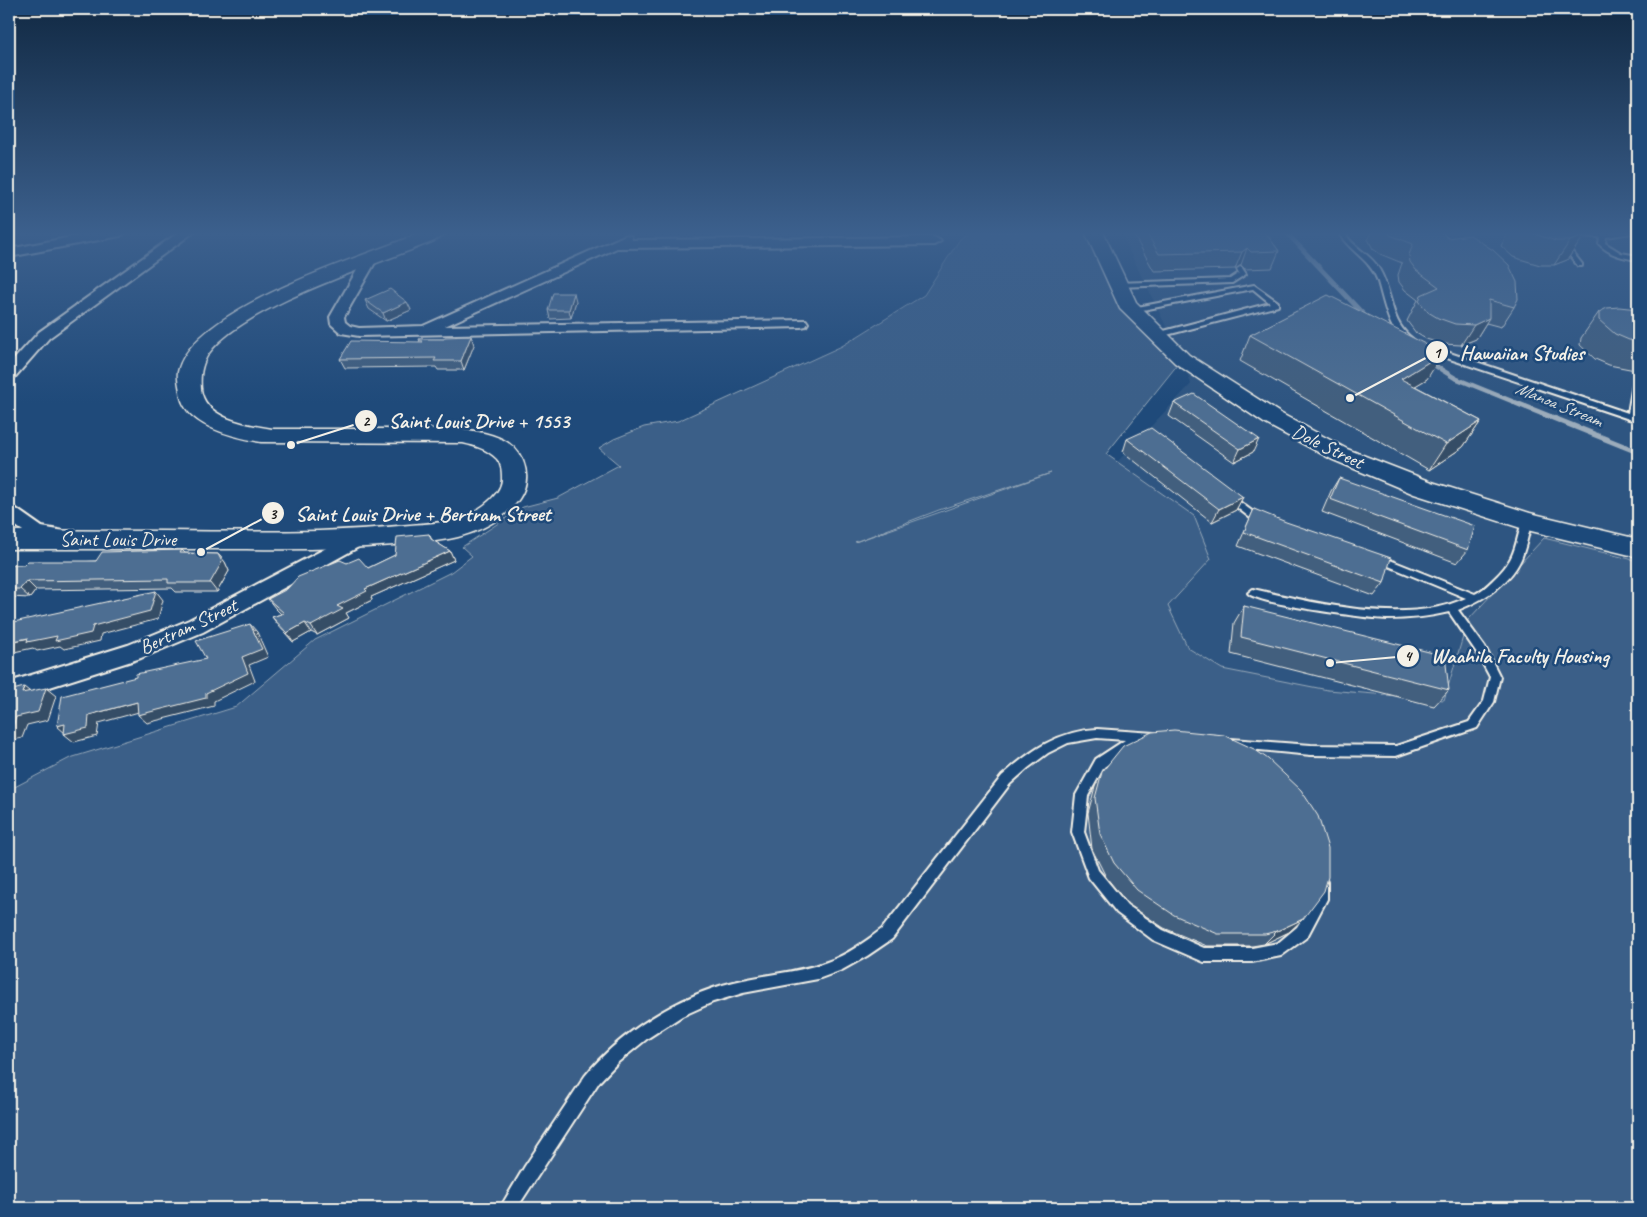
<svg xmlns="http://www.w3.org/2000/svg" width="1647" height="1217" viewBox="0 0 1647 1217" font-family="Caveat,sans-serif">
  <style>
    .built { fill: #2d5581 }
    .green { fill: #3a5f88; stroke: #97a8b8; fill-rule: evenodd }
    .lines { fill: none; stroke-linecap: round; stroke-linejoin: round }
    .stream-far1 { stroke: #9cacbb; stroke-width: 4.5 }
    .stream { stroke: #9cacbb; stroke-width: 5.5 }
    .lane-casing { stroke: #f4f1e8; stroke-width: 4 }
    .street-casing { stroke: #f4f1e8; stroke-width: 4 }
    .secondary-casing { stroke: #f4f1e8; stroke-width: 3 }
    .lane { fill: #1f4a7a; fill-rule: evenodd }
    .street { fill: #1f4a7a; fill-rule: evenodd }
    .secondary { fill: #1f4a7a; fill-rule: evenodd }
    .wall { fill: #425f7e; stroke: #f4f1e8 }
    .shaded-wall { fill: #364d66; stroke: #f4f1e8 }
    .building { fill: #4d6e92; stroke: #f4f1e8 }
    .labels { text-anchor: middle; stroke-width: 5; stroke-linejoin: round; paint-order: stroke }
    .far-water-label { font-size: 18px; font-style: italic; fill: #dee0dd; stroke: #1f4a7a }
    .street-label { font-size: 20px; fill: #f4f1e8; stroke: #1f4a7a }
    .leader { fill: none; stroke: #f4f1e8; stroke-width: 2 }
    .callout-dot { fill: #f4f1e8; stroke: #1f4a7a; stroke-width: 2 }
    .mark-label { font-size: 15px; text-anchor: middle; font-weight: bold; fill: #111 }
    .callout-label { font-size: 21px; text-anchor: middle; font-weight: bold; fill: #f4f1e8; stroke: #1f4a7a; stroke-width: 5; stroke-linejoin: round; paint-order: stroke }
  </style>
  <rect width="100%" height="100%" fill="#1f4a7a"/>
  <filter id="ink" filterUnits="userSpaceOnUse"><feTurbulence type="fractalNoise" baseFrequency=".02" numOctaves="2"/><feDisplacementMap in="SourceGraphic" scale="10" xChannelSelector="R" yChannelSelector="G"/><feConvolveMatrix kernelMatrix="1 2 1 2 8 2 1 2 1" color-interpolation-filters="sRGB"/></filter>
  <g filter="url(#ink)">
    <!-- built -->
    <polygon class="built" points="1120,232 1638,232 1638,771 1366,781 1030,554 1191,384 1182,359"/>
    <!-- green -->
    <path class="green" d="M972,232h122l33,73 55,54 -76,95 88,62 17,43 -43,47 20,42 34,21 106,21 116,10 24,-80 76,-82 94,23v647h-1629v-418l61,-32 166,-51 79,-67 136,-68 21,-16 -10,-9 61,-40 35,-9 61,-33 -20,-17 15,-9 30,-12 34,-6 164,-75 82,-51 36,-56zM1051,473l-196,69 84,-32z"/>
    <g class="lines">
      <!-- stream-far1 -->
      <g class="stream-far1">
        <polyline points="1286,232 1368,319"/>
        <polyline points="1429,362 1455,378 1519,404"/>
      </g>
      <!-- stream -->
      <polyline class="stream" points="1516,403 1638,452"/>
      <!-- lane casing -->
      <g class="lane-casing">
        <g id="lane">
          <path d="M1341,232h7l-2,3 3,4c9,11 23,17 30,30 15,25 9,52 35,71v4c-24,2 -31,-49 -37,-65 -7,-19 -26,-27 -37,-44z"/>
          <path d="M1567,232h71l-32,5 -1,6 16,10 17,3v4c-14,-2 -29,-5 -39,-16l1,-7 -31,-1 -3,-2z"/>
          <polygon points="1562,244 1566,244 1582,264 1582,266 1578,266 1562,246"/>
          <polygon points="1240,267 1242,268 1246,274 1232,283 1117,287 1114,285 1117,283 1230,279 1239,273 1237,269"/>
          <polygon points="1254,285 1278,302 1278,306 1159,337 1156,337 1156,333 1270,303 1253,289 1132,312 1128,310 1132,308"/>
          <polygon points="1426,347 1432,347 1628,413 1633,384 1638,382 1638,399 1635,415 1638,416 1638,422 1426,351"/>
          <polygon points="1229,494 1264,520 1266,522 1264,524 1258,524 1226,499 1225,497 1226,495"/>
          <path d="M1527,518l5,3c-4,13 -6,26 -11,38 -12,26 -38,41 -63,51l27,37 15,30 -6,25 -17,26 -81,28 -85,-1 -84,-8 -2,-3 2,-3 4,-2 80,6 85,1 73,-24 15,-21 6,-24 -13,-24 -28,-41c-21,5 -41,7 -62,7 -19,-1 -131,-15 -139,-26l5,-4c62,14 153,37 213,9l-92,-38 -2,-2 2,-2h6l95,38c8,-4 13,-9 19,-15 21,-19 21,-32 28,-58z"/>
          <path d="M1097,729l57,4 4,2 2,3 -2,3 -4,2 -14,-1 -36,25 -16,29 -4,36 14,38 29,35 36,25 41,18h48l26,-5 19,-16 18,-29v-16l2,-4 4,-2 4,2 2,4v17l-20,38 -26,19 -29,6h-48l-51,-22 -36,-27 -28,-35 -17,-46 4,-37 20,-36 29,-19 -28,-2 -29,5 -20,10 -20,15 -18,16 -118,155 -25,17 -25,14 -24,9 -75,14 -30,9 -31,14 -34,22 -31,25 -18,19 -82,126h-17l25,-42 60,-90c34,-43 95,-81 149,-94 31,-8 63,-9 93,-20 20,-7 38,-20 55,-33l120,-153c28,-25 56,-45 95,-47z"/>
        </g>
      </g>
      <!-- street casing -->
      <g class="street-casing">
        <g id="street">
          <polygon points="97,232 126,232 120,236 9,257 9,249"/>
          <polygon points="179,232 194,232 49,338 15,377 9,379 9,365 39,332"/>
          <polygon points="626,235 631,236 632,240 934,237 941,241 934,245 617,248 445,326 806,320 808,323 806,326 801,327 359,336 341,333 331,324 330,317 364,258 374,258 376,261 344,317 345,322 350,326 359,328 423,326"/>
          <path d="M9,506l6,2 27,19 27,5 2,5 -2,5c-23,6 -43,-8 -60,-21z"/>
          <polygon points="357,532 364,534 366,539 364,544 203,632 141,658 9,700 9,682 128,645 189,620"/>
        </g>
      </g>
      <!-- secondary casing -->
      <g class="secondary-casing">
        <g id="secondary">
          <path d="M423,232h25l-14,9c-56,23 -191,65 -225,112 -8,12 -9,23 -8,36 3,30 47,36 71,40h191c23,4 50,8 60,32 16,40 -33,68 -65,76 -21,5 -43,6 -64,8 -49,4 -98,5 -147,4 -80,0 -159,0 -238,0v-18c103,-2 207,2 310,0 31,-1 61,-3 91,-6 15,-1 31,-2 45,-6 17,-4 45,-20 47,-39 0,-8 0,-15 -5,-21 -10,-10 -21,-13 -34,-16l-202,-1c-27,-5 -79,-16 -81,-51 -1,-6 -3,-14 -2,-19 14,-65 188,-116 245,-140z"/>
          <polygon points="1085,232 1103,232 1136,302 1189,355 1280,413 1347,449 1432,482 1530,513 1638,539 1638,557 1527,530 1414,494 1331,459 1264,423 1175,363 1120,309"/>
        </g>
      </g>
      <!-- lane -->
      <use href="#lane" class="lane"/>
      <!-- street -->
      <use href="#street" class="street"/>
      <!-- secondary -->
      <use href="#secondary" class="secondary"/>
    </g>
    <!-- wall -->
    <g class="wall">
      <polygon points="1132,232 1265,232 1279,251 1272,268 1245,269 1241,265 1235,269 1154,271"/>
      <polygon points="1371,232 1442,232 1514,307 1501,327 1486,323 1476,339 1461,345 1443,344 1426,339 1416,333 1407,321 1410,315 1418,300 1405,290 1399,282 1398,275 1402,263 1380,254 1373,249 1368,239"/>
      <polygon points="1508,232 1581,232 1584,236 1567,260 1554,265 1540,265 1513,257 1501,246"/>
      <polygon points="365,300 407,302 411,310 386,321 369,309"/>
      <polygon points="576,301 571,318 550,319 548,310"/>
      <polygon points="1638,309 1638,370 1635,370 1609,365 1595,359 1580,345 1581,338 1599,312"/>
      <polygon points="1250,335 1427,379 1415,386 1481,421 1463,447 1429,470 1240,361"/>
      <polygon points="471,336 474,345 464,370 438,370 436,367 345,368 340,359 420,342 419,339 444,339"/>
      <polygon points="1174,403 1253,452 1234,462 1169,416"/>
      <polygon points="1127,439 1243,497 1236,510 1212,522 1123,452"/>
      <polygon points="1339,478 1468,550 1457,563 1322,512 1331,491"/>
      <polygon points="1254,509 1384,583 1374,596 1238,546"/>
      <polygon points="429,534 432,540 450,551 454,560 371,597 372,600 346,613 349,618 317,635 311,632 293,642 278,625 272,617 281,614 275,608 268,599 347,563 368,568 395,555"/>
      <polygon points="182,550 185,553 218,554 225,562 229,571 217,592 176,592 172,588 36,590 30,598 9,597 9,565 24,565 96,561"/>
      <polygon points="1244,606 1449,690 1434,706 1231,654 1234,623"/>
      <polygon points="1102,772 1289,932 1264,944 1252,946 1207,946 1164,928 1128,904 1106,877 1092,849 1088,813 1095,787"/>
    </g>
    <!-- shaded-wall -->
    <g class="shaded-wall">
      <polygon points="1584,236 1567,260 1554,265 1570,241"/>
      <polygon points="1247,248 1241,265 1235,269 1242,252"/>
      <polygon points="574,293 576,301 571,318 569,310"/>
      <polygon points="407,302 411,310 386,321 383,313"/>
      <polygon points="1489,318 1476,339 1461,345 1474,325"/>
      <polygon points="471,336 474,345 464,370 461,361"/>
      <polygon points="1443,353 1427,379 1385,404 1401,379"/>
      <polygon points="1481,421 1463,447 1429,470 1446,444"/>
      <polygon points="1259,439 1253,452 1234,462 1240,449"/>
      <polygon points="1243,497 1236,510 1212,522 1219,509"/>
      <polygon points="450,551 454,560 371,597 372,600 346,613 349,618 317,635 311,626 337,606 365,589"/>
      <polygon points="218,554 225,562 229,571 217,592 210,583"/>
      <polygon points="27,581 36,590 30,598 20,589"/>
      <polygon points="156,591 163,600 158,619 101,634 100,641 64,649 60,646 37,651 33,648 9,653 9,642 93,626"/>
      <polygon points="305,623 311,632 293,642 287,633"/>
      <polygon points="250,624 257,632 268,657 249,665 255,681 214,701 214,706 147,723 138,715 206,693 242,657"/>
      <polygon points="24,687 34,695 22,693"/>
      <polygon points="46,688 56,696 48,720 27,725 22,738 9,741 9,730 16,717"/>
      <polygon points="137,702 146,710 99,723 97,736 74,742 64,734 66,734 57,726 89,715"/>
      <polygon points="1303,919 1289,932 1264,944 1277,931"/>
    </g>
    <!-- building -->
    <g class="building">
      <polygon points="1146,232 1265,232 1279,251 1251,252 1247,248 1242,252 1159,254"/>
      <polygon points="1387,232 1442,232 1447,238 1470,235 1493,250 1509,265 1517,282 1518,299 1514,307 1489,300 1489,318 1474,325 1455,324 1438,318 1428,312 1419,301 1421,295 1439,287 1416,270 1410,262 1409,255 1413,244 1390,235"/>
      <polygon points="1528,232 1581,232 1584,236 1570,241 1556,241"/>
      <polygon points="390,289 407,302 383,313 365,300"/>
      <polygon points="553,293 574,293 569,310 548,310"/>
      <polygon points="1328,295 1443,353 1401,379 1481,421 1446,444 1250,335"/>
      <polygon points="1619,307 1638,309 1638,341 1629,340 1615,334 1599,320 1599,312 1607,308"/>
      <polygon points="471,336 461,361 434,361 436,358 340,359 351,341 423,342 419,339 444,339 445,337"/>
      <polygon points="1194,394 1259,439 1240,449 1174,403"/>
      <polygon points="1151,428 1243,497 1219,509 1127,439"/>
      <polygon points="1339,478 1475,526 1468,550 1330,499"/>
      <polygon points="1254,509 1286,522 1391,558 1384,583 1244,532"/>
      <polygon points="429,534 431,539 450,551 365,589 367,591 337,606 343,609 311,626 305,623 287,633 272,617 284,613 268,599 287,589 298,577 340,560 347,563 359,558 368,568 395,555 397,537"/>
      <polygon points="182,550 180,553 218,554 222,562 210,583 168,583 168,579 27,581 20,589 9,589 9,565 24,565 28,561 96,561 102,552"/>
      <polygon points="156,591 150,611 93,626 91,633 55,641 57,636 27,642 28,638 9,642 9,623"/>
      <polygon points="1244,606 1445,656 1449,690 1241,637"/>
      <polygon points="250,624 262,649 242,657 248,673 206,693 206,698 138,715 137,702 89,715 88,728 64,734 65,724 57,726 62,696 136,677 136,674 206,659 196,641"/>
      <polygon points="24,687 22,693 46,688 38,712 16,717 12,730 9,730 9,691"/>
      <polygon points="1174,730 1224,735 1254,749 1268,759 1301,790 1318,816 1328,848 1328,877 1324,891 1303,919 1277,931 1265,934 1218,934 1174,915 1137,890 1114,863 1100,834 1095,798 1102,772 1123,746 1152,732"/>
    </g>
  </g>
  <!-- sky -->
  <linearGradient id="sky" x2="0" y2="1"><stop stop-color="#112943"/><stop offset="0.58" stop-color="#3c608d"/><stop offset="1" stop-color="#3c608d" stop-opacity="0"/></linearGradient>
  <rect width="1647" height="403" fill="url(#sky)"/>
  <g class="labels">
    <!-- far-water labels -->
    <g class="far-water-label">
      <text transform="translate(1559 404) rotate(22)" y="6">Manoa Stream</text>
    </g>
    <!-- street labels -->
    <g class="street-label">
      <text transform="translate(1328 446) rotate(26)" y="7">Dole Street</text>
      <text x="118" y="546">Saint Louis Drive</text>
      <text transform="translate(188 626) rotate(-25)" y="7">Bertram Street</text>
    </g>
  </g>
  <!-- callouts -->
  <path class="leader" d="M1350 398L1437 352M291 445L366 421M201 552L273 513M1330 663L1408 656"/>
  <g class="callout-dot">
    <circle cx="1350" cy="398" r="5"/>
    <circle cx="291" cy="445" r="5"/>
    <circle cx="201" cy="552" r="5"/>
    <circle cx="1330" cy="663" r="5"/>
    <circle cx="1437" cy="352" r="12"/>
    <circle cx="366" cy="421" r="12"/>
    <circle cx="273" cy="513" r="12"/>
    <circle cx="1408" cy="656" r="12"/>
  </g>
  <g class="mark-label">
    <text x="1437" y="358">1</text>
    <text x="366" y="426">2</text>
    <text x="273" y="519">3</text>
    <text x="1408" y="661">4</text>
  </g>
  <g class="callout-label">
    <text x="1522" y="360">Hawaiian Studies</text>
    <text x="479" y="428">Saint Louis Drive + 1553</text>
    <text x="423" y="521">Saint Louis Drive + Bertram Street</text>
    <text x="1520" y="663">Waahila Faculty Housing</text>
  </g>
  <!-- margin -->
  <rect width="1647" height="1217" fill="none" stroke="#1f4a7a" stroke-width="30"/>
  <rect x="15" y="15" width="1617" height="1187" fill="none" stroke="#f4f1e8" stroke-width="2" filter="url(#ink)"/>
</svg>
